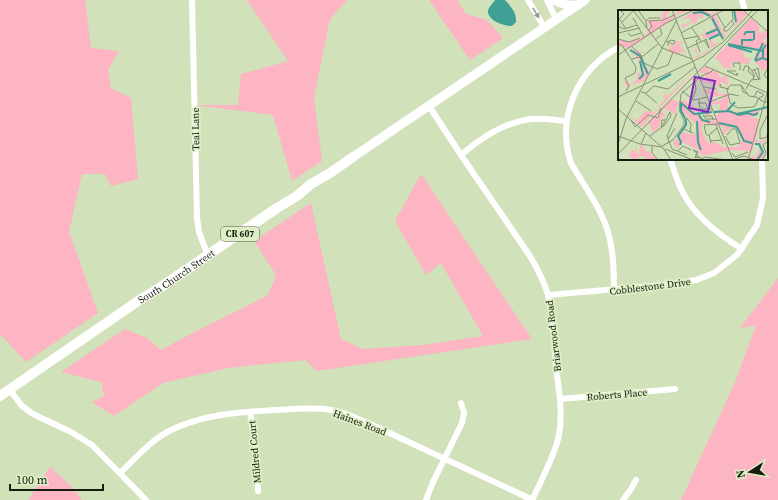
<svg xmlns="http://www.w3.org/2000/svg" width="778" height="500" viewBox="0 0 778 500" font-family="'Source Serif 4',serif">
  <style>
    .green { fill: #fdb4c3 }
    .water { fill: #3fa096 }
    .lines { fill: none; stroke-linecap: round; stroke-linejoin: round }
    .street { stroke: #fff; stroke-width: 6 }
    .secondary { stroke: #fff; stroke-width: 9 }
    .primary { stroke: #fff; stroke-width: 10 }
    .oneway { fill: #979993 }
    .labels { text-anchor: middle; stroke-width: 3.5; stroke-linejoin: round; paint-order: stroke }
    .shield { fill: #deeec6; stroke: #535b45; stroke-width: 1 }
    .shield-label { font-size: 9px; font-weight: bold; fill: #171c0e }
    .street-label { font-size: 10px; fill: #171c0e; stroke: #deeec6 }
    .inset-river { fill: none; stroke: #3fa096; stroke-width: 2 }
    .inset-road { fill: none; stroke: #879275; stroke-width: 1 }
    .view { fill: #7b2cbf; fill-opacity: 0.15; stroke: #7b2cbf; stroke-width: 2 }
    .inset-edge { fill: none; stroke: #171c0e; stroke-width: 2 }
  </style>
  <rect width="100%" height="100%" fill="#d1e1b9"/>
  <!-- green -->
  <g class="green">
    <polygon points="0,0 85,0 91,48 119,51 108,70 111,88 131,98 138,179 111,186 105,174 82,174 69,232 98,313 26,362 0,334"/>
    <polygon points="247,0 347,0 330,19 314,97 322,161 292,181 273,115 194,105 238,105 241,74 288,61"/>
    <polygon points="429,0 457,0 466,14 487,20 503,38 470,60"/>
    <polygon points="421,174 532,339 317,371 305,360 228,368 163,383 114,416 92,402 104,396 101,382 61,372 125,329 147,338 161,350 204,327 243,308 268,295 276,275 254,241 311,203 341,339 363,349 423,345 483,336 441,263 426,275 395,221"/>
    <polygon points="778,278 778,500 681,500 736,380 756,325 740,328"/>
    <polygon points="50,467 71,486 82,500 28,500"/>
  </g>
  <!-- water -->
  <path class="water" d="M495,0h10c6,6 12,14 11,22l-4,4c-8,0 -24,-5 -24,-15 0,-3 5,-8 7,-11z"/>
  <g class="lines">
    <!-- street -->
    <g class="street">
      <polyline points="192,0 197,218 199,232 208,256"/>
      <polyline points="528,0 544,27"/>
      <polyline points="547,0 556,19"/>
      <polyline points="742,0 745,11"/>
      <path d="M429,106l34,52 67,98c7,12 14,25 18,39 6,24 6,49 8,73 3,22 7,45 3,67 -4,20 -18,46 -27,65"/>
      <path d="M461,155c20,-17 42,-32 69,-36 12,-1 25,1 37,2"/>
      <path d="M670,159c4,11 7,22 12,32 12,24 37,44 60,58"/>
      <path d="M614,290c0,-26 -1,-52 -13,-76 -8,-17 -20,-33 -30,-51 -15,-45 6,-94 48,-116"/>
      <polyline points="548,295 674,284 696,280 714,273 737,255 757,225 763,198 762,159"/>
      <polyline points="10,390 22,406 33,414 71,432 92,445 146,500"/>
      <polyline points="560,399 675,389"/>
      <polyline points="250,412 255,445 258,491"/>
      <path d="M120,473c15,-14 30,-32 49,-42 33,-17 71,-19 107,-21 18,-1 37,-3 55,0 13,2 25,8 37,13l165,77"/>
      <polyline points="426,500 433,482 462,423 464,413 461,403"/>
      <polyline points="623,500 631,489 636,480"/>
    </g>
    <!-- secondary -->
    <g class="secondary">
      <path d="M554,0c9,5 15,6 24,5"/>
      <polyline points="353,157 585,0"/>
    </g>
    <!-- primary -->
    <path class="primary" id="s1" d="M0,396l141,-97 17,-10 119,-81 20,-12 14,-12 19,-11 23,-16"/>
  </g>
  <!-- one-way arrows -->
  <defs><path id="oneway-solid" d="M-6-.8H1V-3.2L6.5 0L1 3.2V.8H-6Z"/></defs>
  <use class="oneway" href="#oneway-solid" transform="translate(536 13) rotate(58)"/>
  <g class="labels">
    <!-- shield labels -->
    <rect class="shield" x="221" y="227" width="38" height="14" rx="3"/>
    <g class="shield-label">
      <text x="240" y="237">CR 607</text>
    </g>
    <!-- street labels -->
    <g class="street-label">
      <text transform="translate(195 129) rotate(-91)" y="4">Teal Lane</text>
      <text dy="4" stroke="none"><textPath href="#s1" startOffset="213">South Church Street</textPath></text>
      <text transform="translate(650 286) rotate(-7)" y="4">Cobblestone Drive</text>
      <text transform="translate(553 336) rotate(-97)" y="4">Briarwood Road</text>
      <text transform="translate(617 394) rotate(-5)" y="4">Roberts Place</text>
      <text transform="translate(360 422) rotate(21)" y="4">Haines Road</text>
      <text transform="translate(254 452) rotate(-95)" y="4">Mildred Court</text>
    </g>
  </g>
  <!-- overview -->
  <g transform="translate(618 10)">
    <rect width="150" height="150" fill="#d1e1b9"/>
    <path d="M44,0l8,2 -4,4 2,2 12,-7 11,-1 -17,6 -1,3 -45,30 -10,-5v-5l12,3 16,-7 4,-7 -2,-8h15l-3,-4 4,-3zM77,0h12l2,4 11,-4 -8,6 4,1 9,19 10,-10 1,-7 -3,-9 3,2 6,-2 5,4 -25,26 -2,-6 -10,5 4,5 8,-4 -18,14 -10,5 4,-5 -4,-4 2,-2 3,8 12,-8 -3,-10 -6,-1 -2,-3h5l-2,-6 4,6 5,-6 2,2v-5l-5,-9 -5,-3 -1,4 -2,-1 1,3 -4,-2 -2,7 -3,-2 -12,7 1,-4 9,-3 -1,-4 -8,1zM133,8l9,9 -2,5 5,1 2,-3 3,3v5l-2,-1 -2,4 4,3v22l-5,5 -8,-9 4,-11 -15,-3 -1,3 9,1 -9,-1 2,7 10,1 -6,1v4l-17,-2 -2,4 2,3 -11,-2 2,-2 -8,-7zM58,31l8,1 -5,2 7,9 -6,-2 -1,4 -11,-4 3,-6 5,1zM11,39l13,3 -2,4 5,11 3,4 3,-1 -5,10 -17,6v1l-1,2 -10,6 10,-7 -5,-8 8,5 7,-7 -1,-5 5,1 -4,-16zM86,57h4l1,5 4,-3 5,3 2,6 7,-3v7l2,-3 -1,6 -7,-3 -4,5 1,7 8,-1 2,4v13l12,3 21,-5 -4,8 -8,1 10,2 -3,20 4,3 8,-4 -7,7 3,10 -5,5h-7l-2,-4 5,1 4,-5 1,-7 -5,-1h5l-1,-2h-4l-3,9 -21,-1 -29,6 -5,-7 -15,-7 -4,6 -5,-4 9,-12 12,3 2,-2v-9l-14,-13v-8l-3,-1 5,-2 15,11 14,1 -4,3 -11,-2 5,7 14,1 -2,-4 4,-4 -5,-1 6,-3v-6l-5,2 -5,-2 15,-5 -4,-3 -12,4 4,-2 -8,-6 4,-3 1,4 4,-2 2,2 1,-7 -15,-3 -2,-3 5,-1v-4l-6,-2zM84,113l22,4 -2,4 1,4 9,-9 4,1 7,13 -5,7h-15l-9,-5 -5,2 -7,-12zM77,60l-43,46 -5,-1 3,3 -9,9 -12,-12 8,6 8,-10 10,1 10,-13 -2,-9 3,6 3,-1zM79,63l-3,4 2,2 -4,2 -1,-2 -20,20 8,3 -4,12 -11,-6 -2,3 3,5 -4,3 -3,10 -5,3 -4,-9 -7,6 11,-12 3,2 3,-1 1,-3 -2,-1 -1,3h-3l28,-30zM19,134l-1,9 3,1 1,-9 3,1 3,5 5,1 -1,4 3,-1 5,5h-14l2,-3 -5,-1 -7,4 -5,-4 3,-6 3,1z" fill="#fdb4c3" fill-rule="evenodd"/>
    <path class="inset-river" d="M116,0l2,12M75,3l9,-1 8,4M94,8l11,21M88,24l12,-5M126,25l2,-3h8v8M91,29l11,-5M110,34l35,7M110,35l24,7M124,35v-5h11M12,40l10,6 8,18M145,47v-8l3,-4M137,50l8,-17M137,51l7,-3 6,2M21,69l4,-4 -3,-14M40,71l13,-7M62,92l14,12 18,-2M63,93v8l4,7M109,101l8,-9M96,102l15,-1 10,4 8,-2 7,2 4,-2M80,103l4,7 8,2M119,104l31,-7M79,111l1,21 3,8M101,113l18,4M119,117l7,14 8,2M137,134h4l4,8 -6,8M62,135l1,-3 -3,-6 8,-11v-6"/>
    <path class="inset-road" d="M15,0l29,38 30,11M20,0l8,11 1,7M54,0l61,150M125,0l25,22M99,4l8,14 8,-9 -1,-9M0,7l8,12M15,8l11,19M1,9l5,-5 -4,-4M28,11l3,-3h11M4,12l11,-11M0,16l6,3 13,-4M74,18l9,13M106,18v3h3l7,-7 -2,-3M30,21l4,-5 -3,-5 14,-1 11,-5M0,23l22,-5M10,23l3,3 10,-3M63,23l43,-23M82,28l-4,3 4,11M0,29l11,3 11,-4M66,29l15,-3M37,30l7,-6 -2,-6M86,30l5,8 -3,-9M48,31l3,1 3,2h2l1,-3 -5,-1 -1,1v1l-1,2v2M0,35h4l14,22 -1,6 -10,5M14,37l9,8 3,8 13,6 11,-4 5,-13M70,38l19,-9M0,45l48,-32 28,-13M14,49l11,-3 15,-12M87,56l63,27M116,57l-1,-4h7v7M131,57l-1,4 7,6M150,58l-4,7 4,4M136,59l5,11M125,61l2,-5h3l6,8 -1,6M118,65h2l-1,-2 -1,2 -9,-4h9M81,67l12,-5 2,-3M7,68l4,8 -3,5M123,75l2,7 5,2M103,76l-1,-2v3l9,2M86,77l12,2M128,79l5,-9 9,-1 -2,-11 -6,3M64,81l12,9 13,-3M23,82l5,1 8,-7 14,3 27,-22M27,83l12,10M0,87l86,-41 19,-14 30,-32M136,87l3,-6 6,3v2l-4,2v1h-1l-1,2v1l-2,4 -2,1 -15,1 -8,-5 -3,-14 4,-4h10l8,11 7,1 2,1 1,1h1v1l4,2h4M81,90l1,9h12M18,91l15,10M73,92l5,-12 -1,-8M91,92l21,-8 9,2M80,93h8l2,7M0,99l45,39 8,12M59,103l-10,23 5,13 15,6M150,104l-8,16v9l7,-2 1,-9M85,105l3,4h10M85,106h9l1,4M66,109l3,-1 4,6 -1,8M13,110l4,7 13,-12 10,3 3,-10M98,115l7,19M43,118l1,-8h4M63,118l12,5M0,126l22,8 22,3M32,126l12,-9 8,-15 1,4 -8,11M91,126l-3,-2 -2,-9 14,-1M107,126l5,9 10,-2 -4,-14h-4l-5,6M50,129l7,-11M92,131l12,-1M93,133l-2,-8 8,-7M0,134l8,-25 50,-98M23,134l5,-11M34,136v7l6,7M44,136l11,-6 11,-15v-5l-5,-10 2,-16 18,-16M47,139l28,11M60,141l5,-5 8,4M114,143l3,4 13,-5M0,144l140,-144M81,147l-4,1 1,-3v-1h1l1,-2 -5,-2 3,2 1,2v3h3l2,3M82,150l5,-3 22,3M114,150l12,-4 10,4M130,150l20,-70M144,150l4,-7 -3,-8 5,-4"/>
    <path class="view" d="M77,67l20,4 -7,31 -19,-4z"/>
    <rect width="150" height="150" class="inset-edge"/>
  </g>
  <!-- north arrow -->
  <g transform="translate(750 472) rotate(258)" stroke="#deeec6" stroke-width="3" paint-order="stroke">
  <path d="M0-3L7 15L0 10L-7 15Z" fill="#171c0e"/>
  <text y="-6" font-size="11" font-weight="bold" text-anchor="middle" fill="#171c0e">N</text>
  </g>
  <!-- scale -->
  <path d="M10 484v6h93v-6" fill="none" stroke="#171c0e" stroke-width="2"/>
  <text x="16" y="484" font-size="12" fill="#171c0e" stroke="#deeec6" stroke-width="3" paint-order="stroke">100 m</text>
</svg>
